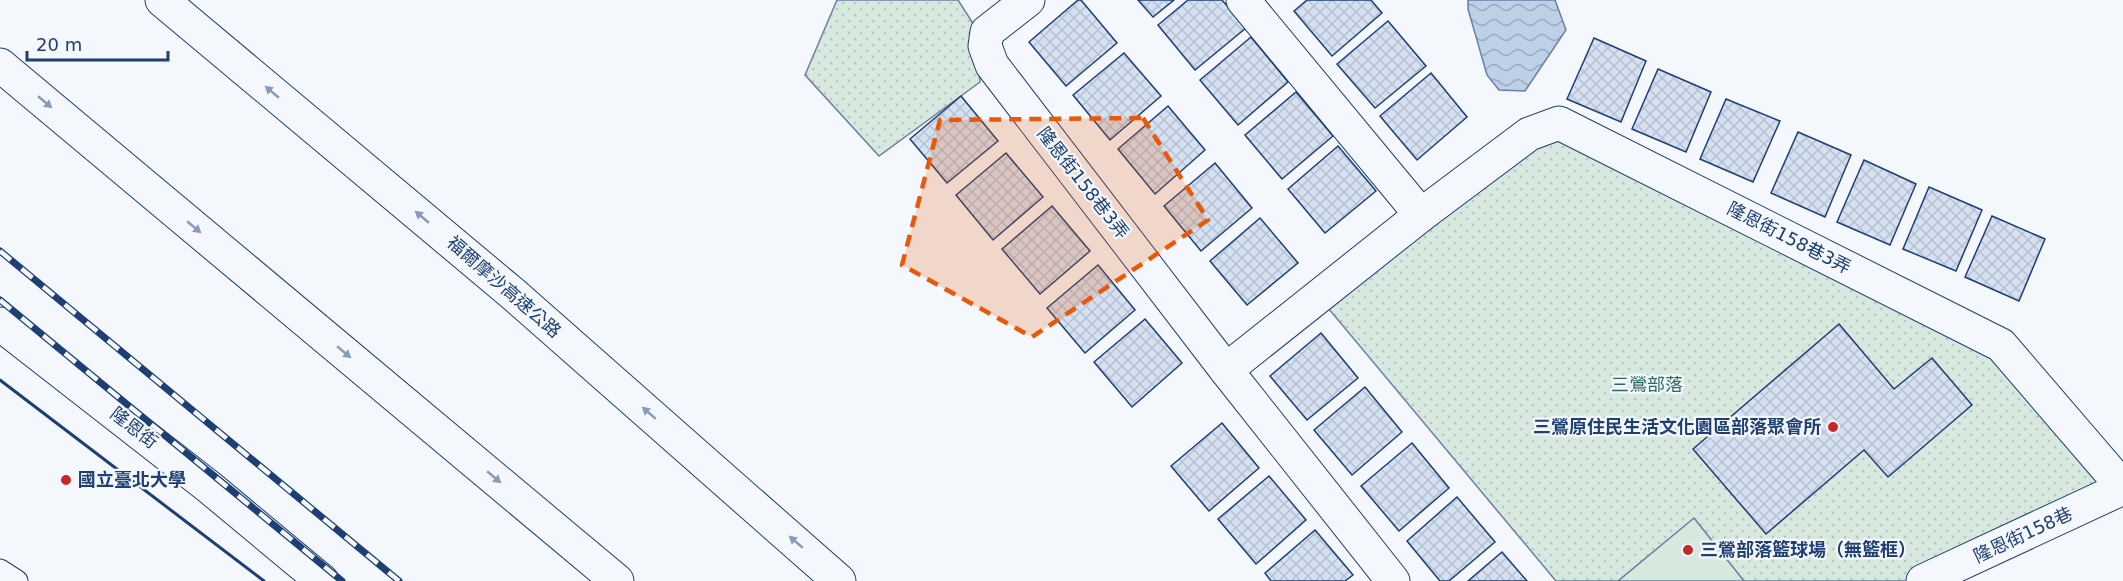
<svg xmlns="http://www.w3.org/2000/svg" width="2123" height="581" viewBox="0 0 2123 581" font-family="'DejaVu Sans','Noto Sans TC',sans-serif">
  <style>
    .grass { fill: url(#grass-dots); stroke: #687fa3; stroke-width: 1.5 }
    .pitch { fill: #d7e8df; stroke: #687fa3; stroke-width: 1.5 }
    .water { fill: url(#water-waves); stroke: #687fa3; stroke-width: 1.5 }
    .building { fill: url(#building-cross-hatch); stroke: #1d3f73; stroke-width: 1.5 }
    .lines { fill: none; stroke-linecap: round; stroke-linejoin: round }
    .service-casing { stroke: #1d3f73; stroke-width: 23 }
    .minor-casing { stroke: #1d3f73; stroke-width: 35 }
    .tertiary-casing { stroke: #1d3f73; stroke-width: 35 }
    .motorway-casing { stroke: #1d3f73; stroke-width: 35 }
    .service { stroke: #f4f7fb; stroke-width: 21 }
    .minor { stroke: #f4f7fb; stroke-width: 33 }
    .tertiary { stroke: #f4f7fb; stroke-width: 33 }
    .motorway { stroke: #f4f7fb; stroke-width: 33 }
    .rail-casing { stroke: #1d3f73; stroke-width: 7 }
    .rail { stroke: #f4f7fb; stroke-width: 4.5; stroke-dasharray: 14; stroke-linecap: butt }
    .wall { stroke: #1d3f73; stroke-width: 3 }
    .oneway { fill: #889bb7 }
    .marked { fill: #e8590c; fill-opacity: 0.2; stroke: #e8590c; stroke-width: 4.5; stroke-dasharray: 12 8; stroke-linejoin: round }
    .poi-dot { fill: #c62828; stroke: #f4f7fb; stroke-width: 2 }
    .labels { text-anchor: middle; stroke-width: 4.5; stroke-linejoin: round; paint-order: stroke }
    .street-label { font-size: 18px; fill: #1d3f73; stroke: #f4f7fb }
    .park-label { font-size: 18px; fill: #2c6c60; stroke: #f4f7fb }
    .poi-label { font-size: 18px; font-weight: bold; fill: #1d3f73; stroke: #f4f7fb; text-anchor: start }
  </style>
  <defs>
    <pattern id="grass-dots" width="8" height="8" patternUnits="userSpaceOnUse" patternTransform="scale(1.5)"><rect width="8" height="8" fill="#d7e8df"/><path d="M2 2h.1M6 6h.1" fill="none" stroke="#b8c8c3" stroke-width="1.8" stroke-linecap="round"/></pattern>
    <pattern id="water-waves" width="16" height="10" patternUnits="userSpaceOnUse" patternTransform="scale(1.5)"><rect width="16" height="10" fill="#bed0e5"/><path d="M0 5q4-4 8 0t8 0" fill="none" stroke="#9aaabe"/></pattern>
    <pattern id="building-cross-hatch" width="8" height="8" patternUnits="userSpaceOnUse" patternTransform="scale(1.5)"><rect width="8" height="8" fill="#d5e0f0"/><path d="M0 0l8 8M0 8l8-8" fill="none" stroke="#b6c1d1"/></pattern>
  </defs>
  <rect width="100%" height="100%" fill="#f4f7fb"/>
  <!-- grass -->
  <g class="grass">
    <polygon points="837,0 958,0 974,25 980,82 879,156 805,75"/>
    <polygon points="1559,123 2001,345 2123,487 1923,581 1556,581 1318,296"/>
  </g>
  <!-- pitch -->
  <polygon class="pitch" points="1694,518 1744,581 1618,581"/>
  <!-- water -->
  <polygon class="water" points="1468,0 1555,0 1566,30 1525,91 1499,90 1487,75 1468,9"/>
  <!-- building -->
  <g class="building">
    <polygon points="1078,0 1081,0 1117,43 1066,86 1029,42"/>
    <polygon points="1138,0 1174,0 1153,17"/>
    <polygon points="1188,0 1222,0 1246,28 1195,70 1158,25"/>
    <polygon points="1307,0 1371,0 1382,13 1332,56 1294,11"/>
    <polygon points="1388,21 1426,66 1375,108 1337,64"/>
    <polygon points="1251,37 1288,82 1238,125 1200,80"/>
    <polygon points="1594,38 1646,61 1621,122 1567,99"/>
    <polygon points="1124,53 1161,96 1110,140 1073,95"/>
    <polygon points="1658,69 1711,92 1686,152 1632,129"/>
    <polygon points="1431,73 1467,117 1417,160 1380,116"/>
    <polygon points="1296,92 1333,136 1282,179 1245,135"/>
    <polygon points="961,96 998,141 947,183 910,139"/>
    <polygon points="1726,99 1780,121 1753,182 1700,159"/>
    <polygon points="1168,106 1205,150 1155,194 1118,149"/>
    <polygon points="1798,132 1851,155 1825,217 1771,193"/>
    <polygon points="1338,146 1376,191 1325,233 1288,189"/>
    <polygon points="1006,153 1043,197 993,240 956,195"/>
    <polygon points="1864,160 1916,184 1890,245 1837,222"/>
    <polygon points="1215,163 1252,208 1201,251 1164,206"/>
    <polygon points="1929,187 1982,210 1956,271 1903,249"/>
    <polygon points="1052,206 1090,251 1040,294 1002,249"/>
    <polygon points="1992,216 2045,239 2019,301 1965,277"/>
    <polygon points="1260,218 1298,263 1247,305 1210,261"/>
    <polygon points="1098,265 1135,310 1085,353 1047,308"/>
    <polygon points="1145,319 1182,363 1132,407 1094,362"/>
    <polygon points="1839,324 1894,389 1932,358 1972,405 1888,477 1864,450 1766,534 1693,449"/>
    <polygon points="1321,333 1358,378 1307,420 1270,376"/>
    <polygon points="1365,387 1402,432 1352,475 1314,430"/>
    <polygon points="1222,423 1259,468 1209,511 1171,466"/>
    <polygon points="1412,443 1449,488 1399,531 1361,486"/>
    <polygon points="1269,476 1306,520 1256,564 1218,519"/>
    <polygon points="1457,497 1495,542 1449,581 1440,581 1407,541"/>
    <polygon points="1315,530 1353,575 1345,581 1271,581 1265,573"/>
    <polygon points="1502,552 1527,581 1468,581"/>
  </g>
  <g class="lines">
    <!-- service casing -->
    <g class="service-casing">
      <polyline id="service" points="0,570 17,581"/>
    </g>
    <!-- minor casing -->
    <g class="minor-casing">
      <g id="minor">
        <polyline points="1028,0 987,32 985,46 992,65 1226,370 1393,581"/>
        <polyline points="1243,0 1421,215"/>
        <polyline points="1226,370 1421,215 1529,134 1559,123 2001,345 2123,487"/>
        <polyline points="1923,581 2123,488"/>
      </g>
    </g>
    <!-- tertiary casing -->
    <g class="tertiary-casing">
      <polyline id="tertiary" points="0,324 209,487 322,581"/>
    </g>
    <!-- motorway casing -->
    <g class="motorway-casing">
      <g id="motorway">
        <polyline points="162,0 512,293 839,581"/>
        <polyline points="0,65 617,581"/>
      </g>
    </g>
    <!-- service -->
    <use href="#service" class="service"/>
    <!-- minor -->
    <use href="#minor" class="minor"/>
    <!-- tertiary -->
    <use href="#tertiary" class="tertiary"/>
    <!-- motorway -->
    <use href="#motorway" class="motorway"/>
    <!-- rail casing -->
    <g class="rail-casing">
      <g id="rail">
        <polyline points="0,251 399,581"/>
        <polyline points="0,300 342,581"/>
      </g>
    </g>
    <!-- rail -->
    <use href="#rail" class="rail"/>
    <!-- wall -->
    <polyline class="wall" points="0,380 264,581"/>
  </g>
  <!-- one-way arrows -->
  <defs><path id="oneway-solid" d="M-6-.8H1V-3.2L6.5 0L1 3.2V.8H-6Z" transform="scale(1.5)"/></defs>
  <g class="oneway">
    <use href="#oneway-solid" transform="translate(272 92) rotate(-140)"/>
    <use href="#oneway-solid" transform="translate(45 102) rotate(40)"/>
    <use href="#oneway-solid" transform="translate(422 217) rotate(-140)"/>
    <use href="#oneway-solid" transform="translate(194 227) rotate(40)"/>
    <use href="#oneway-solid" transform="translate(344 352) rotate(40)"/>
    <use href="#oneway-solid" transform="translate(649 413) rotate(-139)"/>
    <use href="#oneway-solid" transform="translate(494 477) rotate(40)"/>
    <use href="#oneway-solid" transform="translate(796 542) rotate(-139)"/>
  </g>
  <!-- marked area -->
  <path class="marked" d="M1143,118l65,102 -176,117 -130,-72 38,-145z"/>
  <!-- markers -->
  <g class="poi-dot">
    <circle cx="1833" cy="427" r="6"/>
    <circle cx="66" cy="480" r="6"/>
    <circle cx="1688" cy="550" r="6"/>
  </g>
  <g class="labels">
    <!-- street labels -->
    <g class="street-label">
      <text transform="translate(1083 183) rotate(52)" y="6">隆恩街158巷3弄</text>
      <text transform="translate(1789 238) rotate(27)" y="6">隆恩街158巷3弄</text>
      <text transform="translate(504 287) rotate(41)" y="6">福爾摩沙高速公路</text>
      <text transform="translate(134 428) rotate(38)" y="6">隆恩街</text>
      <text transform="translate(2023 535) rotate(-25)" y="6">隆恩街158巷</text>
    </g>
    <!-- park labels -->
    <g class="park-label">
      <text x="1647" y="391">三鶯部落</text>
    </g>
    <!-- poi labels -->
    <g class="poi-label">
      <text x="1821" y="433" text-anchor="end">三鶯原住民生活文化園區部落聚會所</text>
      <text x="78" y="486">國立臺北大學</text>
      <text x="1700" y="556">三鶯部落籃球場（無籃框）</text>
    </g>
  </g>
  <!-- scale -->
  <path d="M27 51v9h141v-9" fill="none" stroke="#1d3f73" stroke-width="3"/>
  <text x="36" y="51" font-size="18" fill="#1d3f73" stroke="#f4f7fb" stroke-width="4.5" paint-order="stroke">20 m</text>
</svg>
